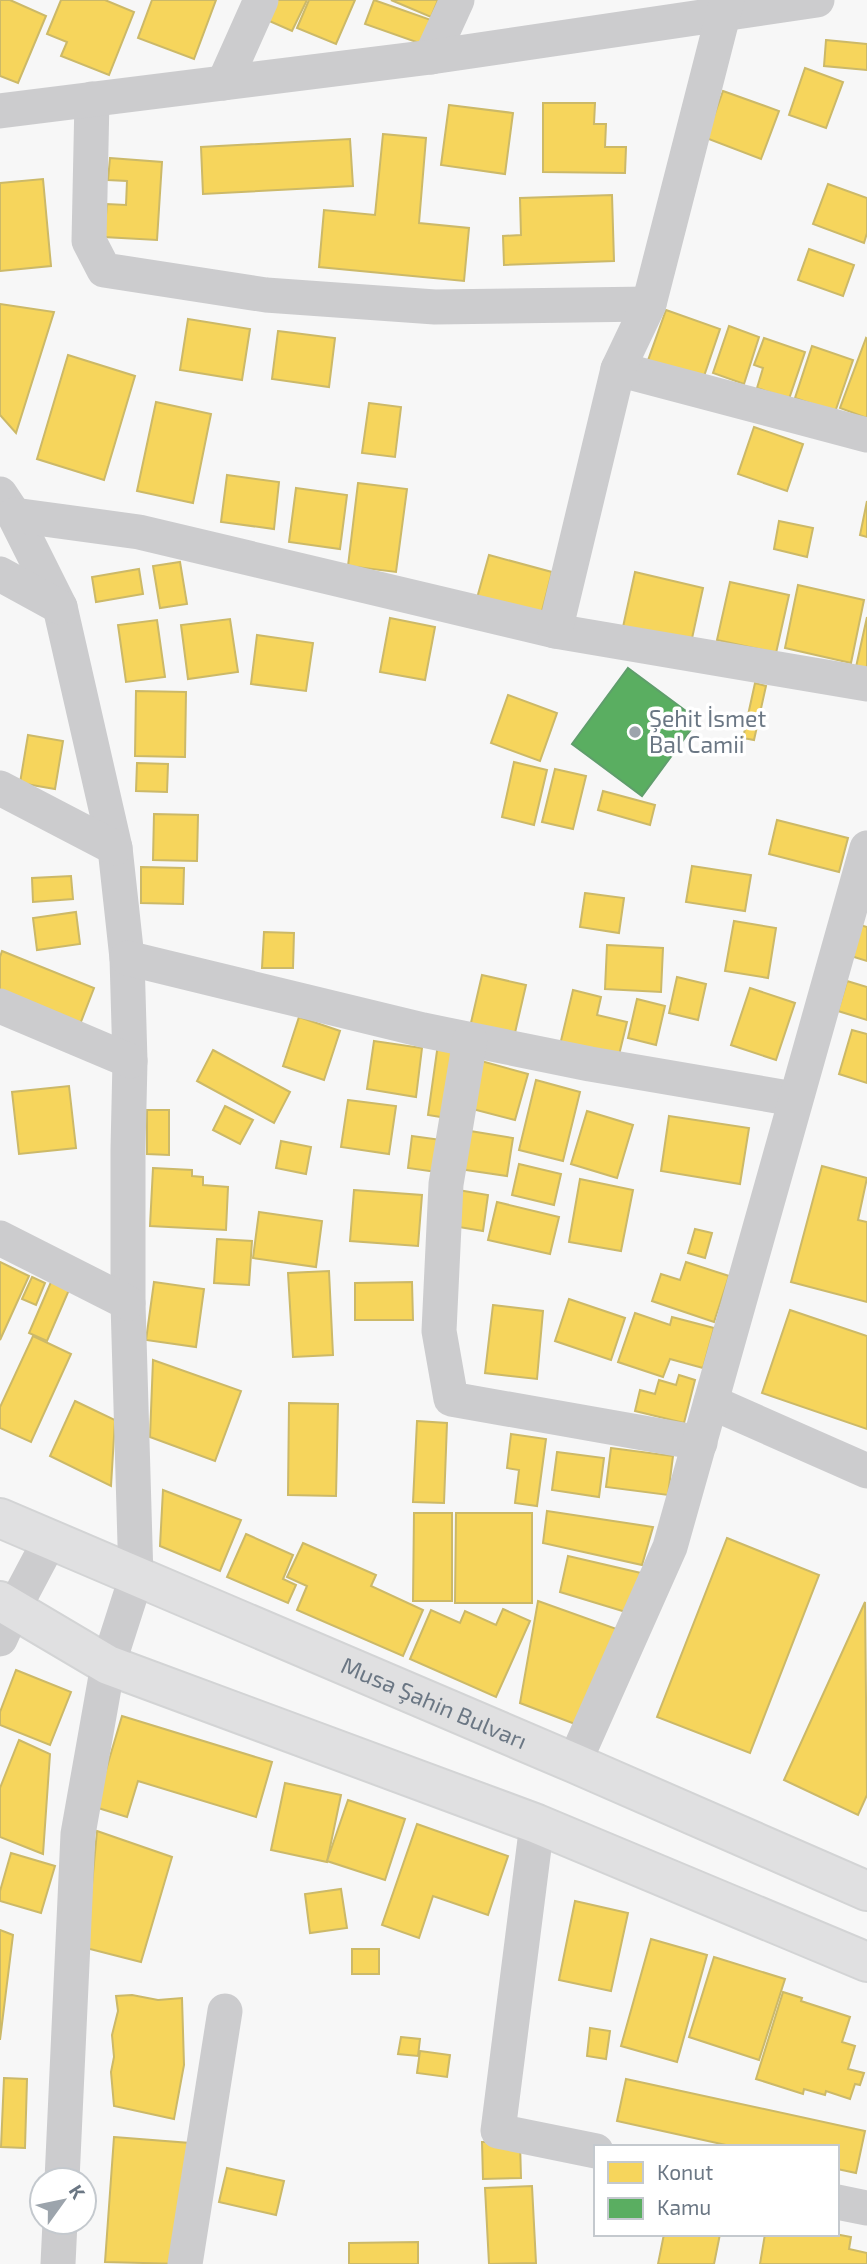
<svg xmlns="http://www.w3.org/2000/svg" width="867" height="2264" viewBox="0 0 867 2264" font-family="'Exo 2',sans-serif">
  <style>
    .homes { fill: #f6d55c; stroke: #ccb968; stroke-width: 2 }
    .public { fill: #5aae61; stroke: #5f9e6c; stroke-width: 2 }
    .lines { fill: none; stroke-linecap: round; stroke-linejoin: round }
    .primary-casing { stroke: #d3d4d5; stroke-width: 42 }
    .minor { stroke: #ccccce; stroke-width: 35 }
    .primary { stroke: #e0e0e1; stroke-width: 38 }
    .poi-dot { fill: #9ca4ac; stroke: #fff; stroke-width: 2.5 }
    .labels { text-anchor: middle; stroke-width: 7; stroke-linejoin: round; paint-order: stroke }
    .poi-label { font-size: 23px; fill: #6b7784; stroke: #fff; text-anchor: start }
    .street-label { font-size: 23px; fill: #6b7784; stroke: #fff }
  </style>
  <rect width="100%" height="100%" fill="#f7f7f7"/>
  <!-- homes -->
  <g class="homes">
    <polygon points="0,0 10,0 46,16 18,83 0,76"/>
    <polygon points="61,0 105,0 134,12 109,75 61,56 67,42 47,34"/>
    <polygon points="152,0 216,0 194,59 138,38"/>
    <polygon points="276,0 307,0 292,31 267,20"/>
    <polygon points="309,0 355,0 336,44 297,28"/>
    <polygon points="374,0 431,20 422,44 365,24"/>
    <polygon points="391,0 438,0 431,17"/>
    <polygon points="826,40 867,44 867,70 824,66"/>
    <polygon points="805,68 843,82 826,128 789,115"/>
    <polygon points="723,91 779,111 761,159 706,138"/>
    <polygon points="543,103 595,103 594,124 606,124 605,147 626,147 625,173 543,172"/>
    <polygon points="449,105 513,113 505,174 441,165"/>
    <polygon points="383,134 426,138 419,223 469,228 464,281 319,267 324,210 375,215"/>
    <polygon points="350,139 353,186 203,194 201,147"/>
    <polygon points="110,158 162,162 157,240 104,237 107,204 126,205 127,181 108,180"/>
    <polygon points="43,179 51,266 0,271 0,183"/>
    <polygon points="828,184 867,198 867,233 864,243 813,224"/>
    <polygon points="612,195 614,261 504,265 503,236 521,235 520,198"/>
    <polygon points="809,249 854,265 843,296 798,280"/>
    <polygon points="0,304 54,312 16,433 0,415"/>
    <polygon points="666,310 720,329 701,385 646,366"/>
    <polygon points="188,319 250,329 242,380 180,370"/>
    <polygon points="729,326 759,337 744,384 713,373"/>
    <polygon points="278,331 335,338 329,387 272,379"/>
    <polygon points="764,338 805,352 789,399 757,388 763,368 754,365"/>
    <polygon points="866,338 867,339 867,418 840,408"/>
    <polygon points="812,346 853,360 835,412 795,398"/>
    <polygon points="68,355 135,376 104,480 37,459"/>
    <polygon points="156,402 211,414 193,503 137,491"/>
    <polygon points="369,403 401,407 395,457 362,453"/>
    <polygon points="754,427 803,444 787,491 738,474"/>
    <polygon points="227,475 279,482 274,529 221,522"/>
    <polygon points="358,483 407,489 396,572 348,566"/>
    <polygon points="296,488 347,495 340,549 289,542"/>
    <polygon points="867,501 867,537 860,535"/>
    <polygon points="779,521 813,528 807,557 774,549"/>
    <polygon points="489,555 552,572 541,615 477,598"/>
    <polygon points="180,562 187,604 160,608 153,566"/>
    <polygon points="139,569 143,594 96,602 92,577"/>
    <polygon points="635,572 703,588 691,643 623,627"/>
    <polygon points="730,582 789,595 776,653 717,640"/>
    <polygon points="798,585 864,600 851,663 785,648"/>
    <polygon points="867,617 867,670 856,667"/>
    <polygon points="390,618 435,627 425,680 380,672"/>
    <polygon points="230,619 238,672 188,679 181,625"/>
    <polygon points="157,620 165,677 126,682 118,625"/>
    <polygon points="257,635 313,643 306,691 251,684"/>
    <polygon points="755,683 766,686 754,740 743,738"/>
    <polygon points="136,691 186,692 185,757 135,756"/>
    <polygon points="508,695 557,713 540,761 491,743"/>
    <polygon points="28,735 63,741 55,789 20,783"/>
    <polygon points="514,762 547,770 534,825 502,817"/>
    <polygon points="137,763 168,764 167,792 136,791"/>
    <polygon points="555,769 586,776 573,829 542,822"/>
    <polygon points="603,791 655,805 650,825 598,810"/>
    <polygon points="154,814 198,815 197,861 153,860"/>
    <polygon points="777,820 848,838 839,872 769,854"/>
    <polygon points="692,866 751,875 745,911 686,902"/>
    <polygon points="141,867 184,868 183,904 141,903"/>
    <polygon points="71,876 73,899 33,902 32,878"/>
    <polygon points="585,893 624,898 619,933 580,927"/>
    <polygon points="76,912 80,944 37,950 33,918"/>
    <polygon points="734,921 776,928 768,978 725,971"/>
    <polygon points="860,925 867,927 867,961 851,956"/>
    <polygon points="264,932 294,933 293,968 262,968"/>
    <polygon points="607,945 663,948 661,992 605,989"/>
    <polygon points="2,951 94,988 79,1027 0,995 0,957"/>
    <polygon points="482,975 526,985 514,1037 470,1027"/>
    <polygon points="677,977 706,984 698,1020 669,1013"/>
    <polygon points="847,981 867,987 867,1020 838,1011"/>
    <polygon points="750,988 795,1003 776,1060 731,1045"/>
    <polygon points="573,990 601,997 597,1015 627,1022 618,1059 560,1045"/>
    <polygon points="637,999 665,1006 656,1045 628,1038"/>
    <polygon points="299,1017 340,1031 324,1080 283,1066"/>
    <polygon points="852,1030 867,1034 867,1083 839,1074"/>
    <polygon points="374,1041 422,1048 416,1097 367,1089"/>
    <polygon points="438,1044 463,1048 453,1119 428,1115"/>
    <polygon points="213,1050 290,1092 274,1123 197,1081"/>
    <polygon points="474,1059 528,1074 515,1120 461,1106"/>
    <polygon points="536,1080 580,1092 563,1161 519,1150"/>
    <polygon points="69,1086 76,1148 19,1154 12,1092"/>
    <polygon points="348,1100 396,1106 389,1154 341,1147"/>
    <polygon points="225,1106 253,1120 240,1144 213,1130"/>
    <polygon points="147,1110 169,1110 169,1155 147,1154"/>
    <polygon points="587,1111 633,1125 617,1178 571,1164"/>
    <polygon points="669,1116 749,1128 740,1184 661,1171"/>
    <polygon points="458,1129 513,1138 507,1176 452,1168"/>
    <polygon points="412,1136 449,1141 444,1173 408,1168"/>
    <polygon points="281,1141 311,1147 306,1174 276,1168"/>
    <polygon points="519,1164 561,1174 554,1205 512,1195"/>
    <polygon points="822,1166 867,1178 858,1220 867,1222 867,1302 791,1282"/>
    <polygon points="153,1168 192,1170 192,1176 203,1177 203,1185 228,1187 226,1230 150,1226"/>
    <polygon points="580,1179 633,1190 621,1251 569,1242"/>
    <polygon points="354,1190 422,1195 418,1246 350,1241"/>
    <polygon points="458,1190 488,1195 483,1231 453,1226"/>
    <polygon points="497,1202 559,1217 550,1254 488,1240"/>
    <polygon points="259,1212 322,1221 316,1267 253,1258"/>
    <polygon points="695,1229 712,1233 705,1258 688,1253"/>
    <polygon points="217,1239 252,1241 249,1285 214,1283"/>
    <polygon points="0,1262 29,1276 0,1340"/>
    <polygon points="686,1262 729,1276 714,1322 652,1301 661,1274 680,1280"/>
    <polygon points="329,1271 333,1355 293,1357 288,1273"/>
    <polygon points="54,1275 72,1283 47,1341 29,1333"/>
    <polygon points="32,1277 45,1283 36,1305 22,1299"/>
    <polygon points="154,1282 204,1289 196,1347 146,1340"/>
    <polygon points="412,1282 413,1320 355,1320 355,1283"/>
    <polygon points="569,1299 625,1318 611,1360 555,1341"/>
    <polygon points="493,1305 543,1311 537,1379 485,1373"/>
    <polygon points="790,1310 867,1336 867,1429 762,1393"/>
    <polygon points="635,1313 670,1325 672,1317 714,1328 703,1368 670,1359 663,1377 618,1362"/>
    <polygon points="33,1336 71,1354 31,1442 0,1428 0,1407"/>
    <polygon points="153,1360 241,1391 215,1461 150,1437"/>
    <polygon points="679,1375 695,1380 684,1423 635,1411 640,1390 655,1394 659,1380 676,1385"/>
    <polygon points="75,1401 115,1420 111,1486 50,1456"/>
    <polygon points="289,1403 338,1404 336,1496 288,1495"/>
    <polygon points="417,1421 447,1423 444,1503 413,1502"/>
    <polygon points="511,1434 546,1439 537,1506 515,1503 519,1470 507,1468"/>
    <polygon points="611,1448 673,1456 668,1495 606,1487"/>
    <polygon points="557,1452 604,1458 599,1497 552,1490"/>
    <polygon points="163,1490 241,1520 220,1571 160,1546"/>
    <polygon points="547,1511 653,1527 642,1565 543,1543"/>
    <polygon points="414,1513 452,1513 452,1601 413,1601"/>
    <polygon points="456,1513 532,1513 532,1603 455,1603"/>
    <polygon points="246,1534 293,1555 283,1579 296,1585 288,1603 227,1577"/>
    <polygon points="727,1538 819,1575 750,1753 657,1717"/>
    <polygon points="303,1543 376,1575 371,1586 423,1610 403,1656 297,1610 307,1586 287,1577"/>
    <polygon points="568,1556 641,1573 629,1613 560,1592"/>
    <polygon points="538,1601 625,1632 588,1729 520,1703"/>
    <polygon points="865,1602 867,1795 858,1815 784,1780"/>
    <polygon points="503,1609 530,1621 496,1697 410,1659 431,1610 460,1623 465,1611 496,1625"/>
    <polygon points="16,1670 71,1692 50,1745 0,1725 0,1712"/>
    <polygon points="122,1716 272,1762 256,1817 138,1781 127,1817 95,1807"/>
    <polygon points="19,1740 50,1754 43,1854 0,1837 0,1788"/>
    <polygon points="285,1783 341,1795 327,1862 271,1850"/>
    <polygon points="348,1800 405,1819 385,1880 327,1861"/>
    <polygon points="417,1824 508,1856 488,1915 433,1896 419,1938 382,1925"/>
    <polygon points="97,1831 172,1857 141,1962 86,1948"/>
    <polygon points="11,1853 55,1866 41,1913 0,1901 0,1891"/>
    <polygon points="341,1889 347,1928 310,1933 305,1894"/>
    <polygon points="575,1901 628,1913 611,1991 559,1980"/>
    <polygon points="0,1930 13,1935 0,2040"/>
    <polygon points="651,1939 707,1955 677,2062 621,2046"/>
    <rect x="352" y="1949" width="27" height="25"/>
    <polygon points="714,1957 785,1979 759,2060 689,2037"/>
    <polygon points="783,1992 802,1998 801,2001 850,2017 842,2042 855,2046 848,2069 864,2073 860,2085 855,2084 850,2099 826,2091 825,2095 804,2089 803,2094 756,2079"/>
    <polygon points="132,1995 158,2000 182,1998 184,2065 174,2119 114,2106 111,2072 114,2057 112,2035 118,2011 116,1996"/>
    <polygon points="590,2028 610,2031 606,2059 587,2056"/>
    <polygon points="401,2037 420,2039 418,2056 398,2054"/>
    <polygon points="420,2051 450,2055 447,2077 417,2073"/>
    <polygon points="4,2078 27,2079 25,2148 1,2147"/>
    <polygon points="626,2079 865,2131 856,2173 837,2169 837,2147 735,2147 617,2121"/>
    <polygon points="114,2137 190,2143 181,2264 105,2262"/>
    <polygon points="482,2142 520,2142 521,2178 483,2179"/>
    <polygon points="227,2168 284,2181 276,2215 219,2202"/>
    <polygon points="532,2186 536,2263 489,2264 485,2188"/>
    <polygon points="664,2234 720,2234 714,2264 658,2264"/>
    <polygon points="765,2234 835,2234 851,2237 849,2249 867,2253 867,2264 760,2264"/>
    <polygon points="418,2242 418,2264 349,2264 349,2243"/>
  </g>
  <!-- public -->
  <polygon class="public" points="628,668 698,720 642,796 572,744"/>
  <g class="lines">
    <!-- primary casing -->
    <g class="primary-casing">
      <g id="primary">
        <path id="s1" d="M0,1518l574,245 293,128"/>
        <polyline points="0,1601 108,1665 537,1824 867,1962"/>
      </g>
    </g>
    <!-- minor -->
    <g class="minor">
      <polyline points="431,57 457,0"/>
      <polyline points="224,83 261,0"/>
      <polyline points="92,99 89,241 104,270 266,295 435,307 649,304"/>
      <polyline points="0,111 431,57 817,0"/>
      <polyline points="618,369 867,435"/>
      <polyline points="0,494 14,515 60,607 115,848 127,958 130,1061 128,1149 128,1303 136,1578 108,1665 78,1834 62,2180"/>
      <polyline points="14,515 139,532 555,631 867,684"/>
      <polyline points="0,574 60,607"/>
      <polyline points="555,631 618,369 649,304 727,0"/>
      <polyline points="0,788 115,848"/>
      <polyline points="127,958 423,1030 590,1064 794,1099"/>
      <polyline points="0,1006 130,1061"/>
      <polyline points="470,1040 446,1184 439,1331 451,1399 700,1443"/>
      <polyline points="0,1238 128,1303"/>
      <polyline points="711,1402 867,1471"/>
      <polyline points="0,1639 14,1608 50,1540"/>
      <polyline points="574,1763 670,1547 867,848"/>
      <polyline points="537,1824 498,2131 596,2151"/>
      <polyline points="837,2202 867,2208"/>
      <polyline points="58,2264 60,2222"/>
      <polyline points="185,2264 225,2011"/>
    </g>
    <!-- primary -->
    <use href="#primary" class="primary"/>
  </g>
  <!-- markers -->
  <circle class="poi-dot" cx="635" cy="732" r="7"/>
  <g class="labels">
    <!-- poi labels -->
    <g class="poi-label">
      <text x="649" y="727">Şehit İsmet<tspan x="649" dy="26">Bal Camii</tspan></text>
    </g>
    <!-- street labels -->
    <g class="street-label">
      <text dy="8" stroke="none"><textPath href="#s1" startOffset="472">Musa Şahin Bulvarı</textPath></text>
    </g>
  </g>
  <!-- legend -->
  <rect x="594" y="2145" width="245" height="91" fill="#ffffff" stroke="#c4c9ce" stroke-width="2"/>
  <rect x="608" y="2162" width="35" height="21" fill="#f6d55c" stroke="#c4c9ce" stroke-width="2"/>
  <text x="657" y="2180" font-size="21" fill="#6b7784">Konut</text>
  <rect x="608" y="2198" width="35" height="21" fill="#5aae61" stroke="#c4c9ce" stroke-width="2"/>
  <text x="657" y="2215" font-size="21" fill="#6b7784">Kamu</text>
  <!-- north arrow -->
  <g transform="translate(63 2201) rotate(57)"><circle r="33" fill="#ffffff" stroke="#c4c9ce" stroke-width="2"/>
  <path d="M0-5L12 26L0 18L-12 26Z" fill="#9ca4ac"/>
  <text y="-10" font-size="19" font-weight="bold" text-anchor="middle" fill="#6b7784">K</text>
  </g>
</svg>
